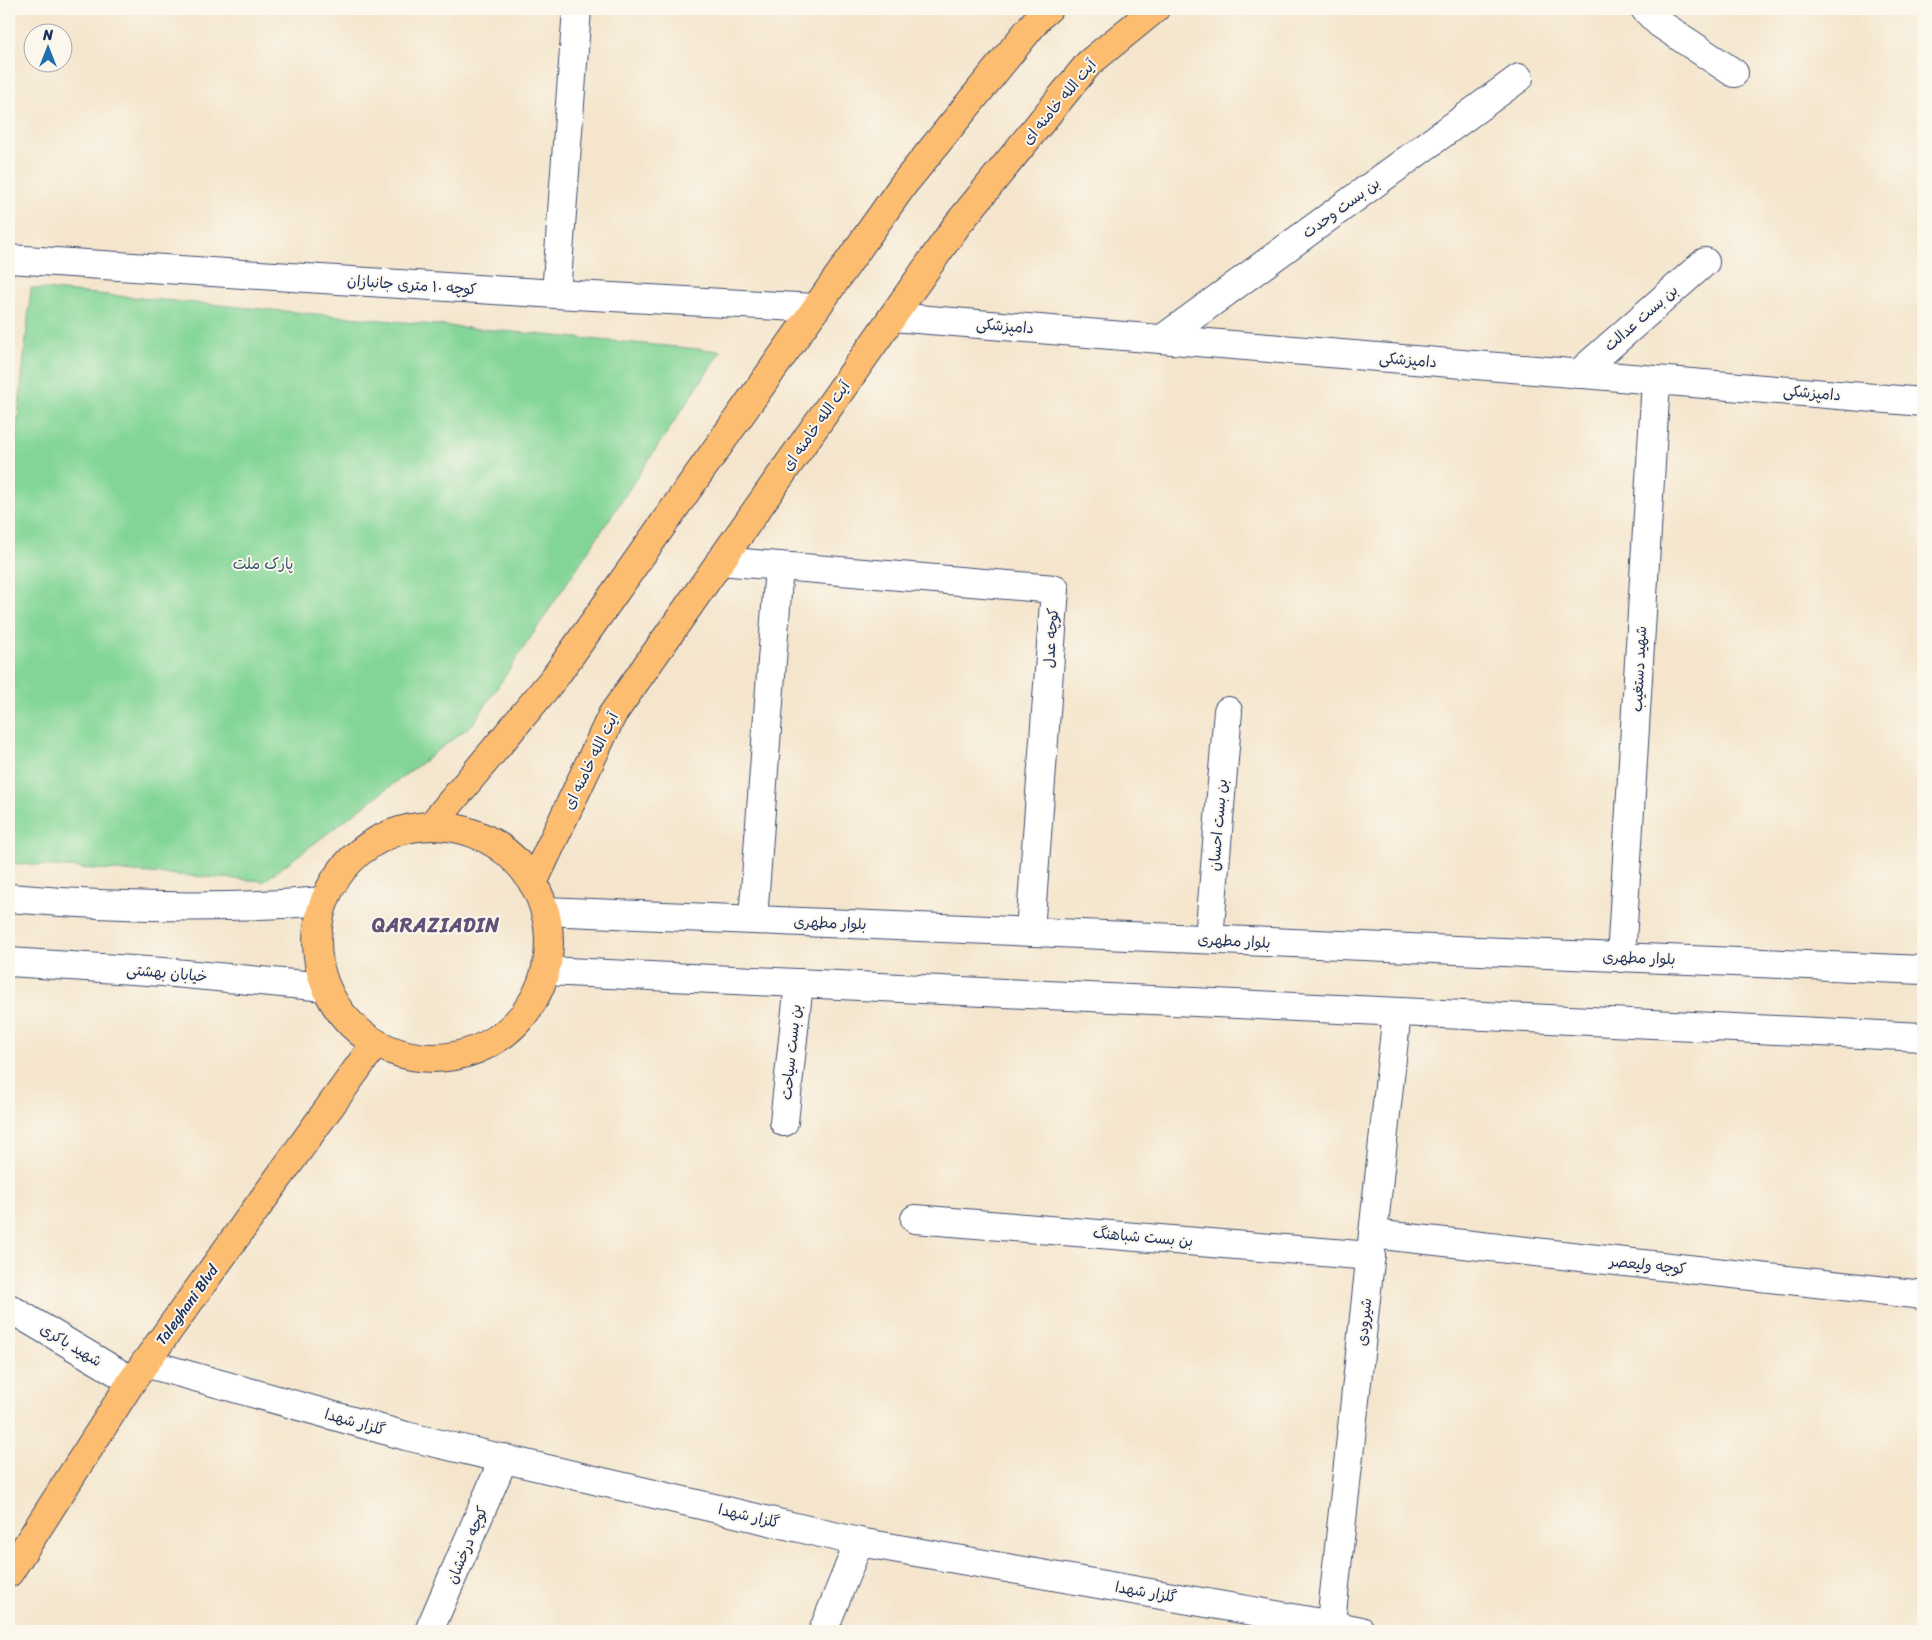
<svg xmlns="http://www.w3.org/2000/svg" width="1932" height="1640" viewBox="0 0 1932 1640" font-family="Sriracha,'Playpen Sans Arabic',sans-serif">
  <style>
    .green { fill: #82d596; stroke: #4e827a }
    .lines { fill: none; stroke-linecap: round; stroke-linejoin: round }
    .minor-casing { stroke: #3c4a6e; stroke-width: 30 }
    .major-casing { stroke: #3c4a6e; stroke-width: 30 }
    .minor { stroke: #fff; stroke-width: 28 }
    .major { stroke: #fcbd6f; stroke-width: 28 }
    .labels { text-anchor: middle; stroke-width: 4; stroke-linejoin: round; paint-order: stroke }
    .street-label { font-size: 15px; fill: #1b2f5e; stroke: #fbf7ec }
    .park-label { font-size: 15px; fill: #35586c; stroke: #fbf7ec }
    .district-label { font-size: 20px; font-weight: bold; letter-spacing: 1px; fill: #615078; stroke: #fbf7ec }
  </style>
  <rect width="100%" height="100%" fill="#fbf7ec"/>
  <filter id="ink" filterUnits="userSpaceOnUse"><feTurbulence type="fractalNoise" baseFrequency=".02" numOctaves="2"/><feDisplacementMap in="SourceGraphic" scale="10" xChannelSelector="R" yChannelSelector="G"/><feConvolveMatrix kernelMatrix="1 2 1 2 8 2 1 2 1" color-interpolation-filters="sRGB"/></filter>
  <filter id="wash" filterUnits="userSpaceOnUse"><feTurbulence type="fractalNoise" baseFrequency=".0096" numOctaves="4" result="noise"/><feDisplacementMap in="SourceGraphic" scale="20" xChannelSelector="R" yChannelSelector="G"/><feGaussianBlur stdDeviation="1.12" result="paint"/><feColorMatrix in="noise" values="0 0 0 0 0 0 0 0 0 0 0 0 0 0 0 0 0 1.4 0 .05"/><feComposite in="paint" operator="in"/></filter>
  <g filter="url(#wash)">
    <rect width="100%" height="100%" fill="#f4e5cc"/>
    <!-- green -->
    <polygon class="green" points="31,288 721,351 473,724 264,881 9,863 9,510"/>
  </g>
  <g filter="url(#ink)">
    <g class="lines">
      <!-- minor casing -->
      <g class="minor-casing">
        <g id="minor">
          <polyline points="1645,9 1659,23 1734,73"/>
          <polyline points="9,259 556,294 816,308"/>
          <polyline points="556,294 577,9"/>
          <polyline points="893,317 1923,402"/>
          <polyline points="1162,339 1519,78"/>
          <polyline points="1578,374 1705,262"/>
          <polyline points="720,561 1055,589 1030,931"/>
          <path d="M9,898c104,9 211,12 315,3"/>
          <polyline points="545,911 1923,970"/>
          <polyline points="753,919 779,566"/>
          <polyline points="1209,939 1228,711"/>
          <polyline points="1621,958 1656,381"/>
          <polyline points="9,962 163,972 326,987"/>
          <polyline points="546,971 1923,1037"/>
          <polyline points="784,1122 799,983"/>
          <polyline points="915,1219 1371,1256"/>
          <polyline points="1373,1234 1923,1295"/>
          <polyline points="9,1308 132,1381"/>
          <polyline points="145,1363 406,1436 859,1542 1332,1625 1361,1631"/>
          <polyline points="429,1631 504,1458"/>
          <polyline points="823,1631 859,1542"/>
          <polyline points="1330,1631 1397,1012"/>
        </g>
      </g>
      <!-- major casing -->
      <g class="major-casing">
        <g id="major">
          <circle cx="433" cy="942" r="116"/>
          <polyline points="431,826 555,677 903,185 1040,16 1048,9"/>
          <polyline points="533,883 612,715 957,225 1089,63 1155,9"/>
          <polyline points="9,1573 132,1381 375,1044"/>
        </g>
      </g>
      <!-- minor -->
      <use href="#minor" class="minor"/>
      <!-- major -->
      <use href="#major" class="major"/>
    </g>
  </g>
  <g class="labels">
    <!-- street labels -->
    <g class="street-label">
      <text transform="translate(1059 102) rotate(-50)" y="5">آیت الله خامنه ای</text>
      <text transform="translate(1341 208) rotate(-36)" y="5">بن بست وحدت</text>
      <text transform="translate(412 285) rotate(4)" y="5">کوچه ۱۰ متری جانبازان</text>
      <text transform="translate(1641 318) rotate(-41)" y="5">بن بست عدالت</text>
      <text transform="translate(1005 326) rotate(5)" y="5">دامپزشکی</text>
      <text transform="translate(1408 360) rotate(5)" y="5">دامپزشکی</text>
      <text transform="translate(1812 393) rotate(5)" y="5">دامپزشکی</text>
      <text transform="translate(816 426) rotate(-55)" y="5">آیت الله خامنه ای</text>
      <text transform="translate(1051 638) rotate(-86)" y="5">کوچه عدل</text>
      <text transform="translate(1639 669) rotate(-87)" y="5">شهید دستغیب</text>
      <text transform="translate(591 761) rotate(-64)" y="5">آیت الله خامنه ای</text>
      <text transform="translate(1218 825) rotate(-85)" y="5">بن بست احسان</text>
      <text transform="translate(830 923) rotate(2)" y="5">بلوار مطهری</text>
      <text transform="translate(1234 941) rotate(3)" y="5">بلوار مطهری</text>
      <text transform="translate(1639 958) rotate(2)" y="5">بلوار مطهری</text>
      <text transform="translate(167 973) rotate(5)" y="5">خیابان بهشتی</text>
      <text transform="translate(791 1052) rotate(-84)" y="5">بن بست سیاحت</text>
      <text transform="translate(1143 1237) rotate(5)" y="5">بن بست شباهنگ</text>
      <text transform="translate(1648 1265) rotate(6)" y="5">کوچه ولیعصر</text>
      <text transform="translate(187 1305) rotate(-54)" y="5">Taleghani Blvd</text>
      <text transform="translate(1364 1322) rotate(-84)" y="5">شیرودی</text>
      <text transform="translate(71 1345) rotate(31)" y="5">شهید باکری</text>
      <text transform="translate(355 1422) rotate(16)" y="5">گلزار شهدا</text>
      <text transform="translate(749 1516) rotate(13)" y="5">گلزار شهدا</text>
      <text transform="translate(467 1545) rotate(-67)" y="5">کوچه درخشان</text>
      <text transform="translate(1146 1592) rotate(10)" y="5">گلزار شهدا</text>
    </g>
    <!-- park labels -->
    <g class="park-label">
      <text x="263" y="569">پارک ملت</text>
    </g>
    <!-- district labels -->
    <g class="district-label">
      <text x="436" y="932">QARAZIADIN</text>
    </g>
  </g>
  <!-- margin -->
  <rect width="1932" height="1640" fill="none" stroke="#fbf7ec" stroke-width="30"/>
  <!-- north arrow -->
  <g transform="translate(48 48)"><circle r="24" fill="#fbf7ec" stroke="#a1a7b3"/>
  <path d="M0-4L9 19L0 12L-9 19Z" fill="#1f6fb2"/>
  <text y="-8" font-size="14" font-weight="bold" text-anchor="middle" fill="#1b2f5e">N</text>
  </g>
</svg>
